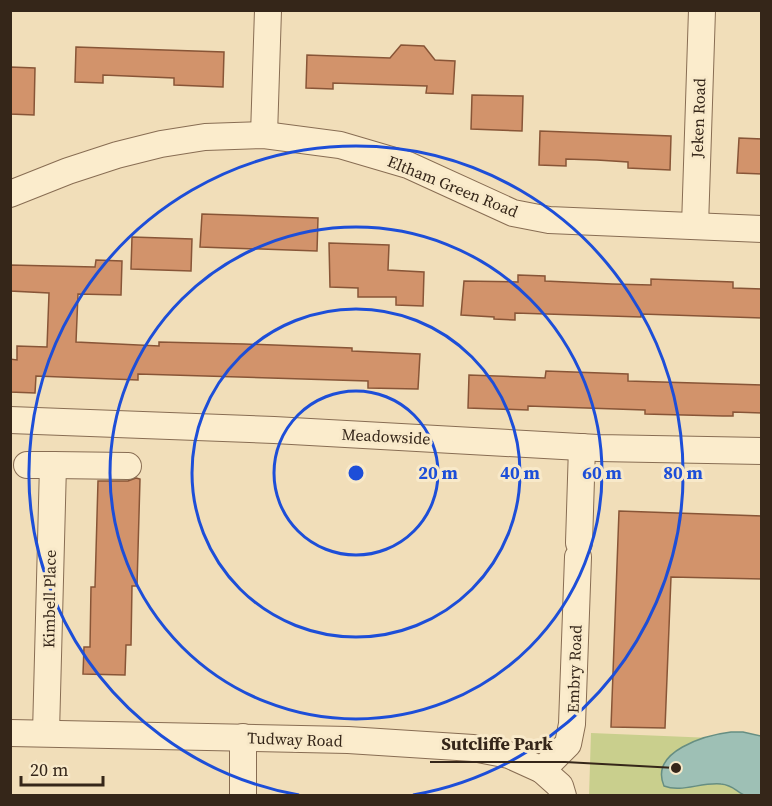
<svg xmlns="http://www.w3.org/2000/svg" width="772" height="806" viewBox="0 0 772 806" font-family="'Source Serif 4',serif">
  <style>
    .green { fill: #c9cf8d }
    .water { fill: #9ec0b5; stroke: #668e82; stroke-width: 1.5 }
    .building { fill: #d2936b; stroke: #885537; stroke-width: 1.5 }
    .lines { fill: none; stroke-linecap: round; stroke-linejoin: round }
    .street-casing { stroke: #886d53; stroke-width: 28 }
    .street { stroke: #fbeccc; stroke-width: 26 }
    .ring { fill: none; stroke: #1d4ed8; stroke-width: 3 }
    .labels { text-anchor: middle; stroke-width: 6; stroke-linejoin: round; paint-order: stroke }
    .street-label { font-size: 16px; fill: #352619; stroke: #f8e9c9 }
    .centre { fill: #1d4ed8; stroke: #f8e9c9; stroke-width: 3 }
    .ring-label { font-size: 18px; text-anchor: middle; font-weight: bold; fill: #1d4ed8; stroke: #f8e9c9; stroke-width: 6; stroke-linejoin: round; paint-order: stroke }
    .leader { fill: none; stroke: #352619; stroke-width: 2 }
    .callout-dot { fill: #352619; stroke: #f8e9c9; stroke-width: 2 }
    .callout-label { font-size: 18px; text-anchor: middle; font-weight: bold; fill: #352619; stroke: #f8e9c9; stroke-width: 6; stroke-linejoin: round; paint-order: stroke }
  </style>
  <rect width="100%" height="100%" fill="#f1deb9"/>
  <!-- green -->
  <polygon class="green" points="591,733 761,740 761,795 589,796"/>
  <!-- water -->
  <path class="water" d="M731,732h12l18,4v59c-4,0 -10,2 -14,1 -10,-3 -13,-11 -26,-12 -20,-2 -40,9 -57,2 -15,-35 42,-51 67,-54z"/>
  <!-- building -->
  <g class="building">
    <polygon points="401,45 424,46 435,60 455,61 453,94 426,93 427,86 333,83 333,89 306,88 307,55 390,58"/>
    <polygon points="76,47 224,52 223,87 174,85 174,78 103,75 103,83 75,82"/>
    <polygon points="10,67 35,68 34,115 10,114"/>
    <polygon points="472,95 523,96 522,131 471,129"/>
    <polygon points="540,131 671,136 670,170 628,168 628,162 597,160 566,159 566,166 539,165"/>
    <polygon points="739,138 762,139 762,174 737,173"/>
    <polygon points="202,214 318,218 317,251 200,247"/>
    <polygon points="132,237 192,239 191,271 131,269"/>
    <polygon points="329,243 389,245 388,270 424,272 423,306 396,305 396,297 358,297 358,288 330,287"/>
    <polygon points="96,260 122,261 121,295 78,294 76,342 159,346 159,342 244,344 352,348 352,351 420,354 418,389 368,388 368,381 138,374 138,380 36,376 35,393 10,392 10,359 17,360 17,346 47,347 49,293 10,291 10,265 95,267"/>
    <polygon points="518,275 545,276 545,281 612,284 651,285 651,279 733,282 733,288 762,289 762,318 641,314 641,317 515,313 515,320 494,319 494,317 461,315 464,281 518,282"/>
    <polygon points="546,371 628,374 628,381 762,385 762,413 733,412 733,416 723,416 645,414 645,410 528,406 528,410 468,408 469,375 545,378"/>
    <polygon points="136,478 140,479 137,586 132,586 131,645 126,645 125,675 83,674 84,647 90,647 91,587 95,587 98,481 128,481"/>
    <polygon points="619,511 762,516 762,579 671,577 665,728 611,727"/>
  </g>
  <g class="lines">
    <!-- street casing -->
    <g class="street-casing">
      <g id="street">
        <polyline points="264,135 268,10"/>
        <polyline points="10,194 68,171 117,155 161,144 205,137 264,135 340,145 408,165 513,213 549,220 762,229"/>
        <polyline points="695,226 702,10"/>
        <polyline points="10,420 274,430 598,448 762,451"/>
        <polyline points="27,465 53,465 46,733"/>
        <polyline points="53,465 128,466"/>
        <polyline points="579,543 582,447"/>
        <polyline points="10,733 348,740 473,748 509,755 542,770 560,786 563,796"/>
        <polyline points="542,770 568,744 572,724 578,557"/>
        <polyline points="243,796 243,737"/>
      </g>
    </g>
    <!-- street -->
    <use href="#street" class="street"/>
  </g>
  <!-- distance rings -->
  <g class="ring">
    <circle cx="356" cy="473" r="82"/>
    <circle cx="356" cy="473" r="164"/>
    <circle cx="356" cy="473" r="246"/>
    <path d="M299 795A327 327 0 1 1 413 795"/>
  </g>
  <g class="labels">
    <!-- street labels -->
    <g class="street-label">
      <text transform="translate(698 118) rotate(-88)" y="6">Jeken Road</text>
      <text transform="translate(453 186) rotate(22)" y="6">Eltham Green Road</text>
      <text transform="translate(386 436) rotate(3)" y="6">Meadowside</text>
      <text transform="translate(49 599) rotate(-89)" y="6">Kimbell Place</text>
      <text transform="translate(574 669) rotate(-88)" y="6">Embry Road</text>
      <text transform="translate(295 739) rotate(2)" y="6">Tudway Road</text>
    </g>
  </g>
  <circle cx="356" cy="473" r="9" class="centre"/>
  <g class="ring-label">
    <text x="438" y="479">20 m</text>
    <text x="520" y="479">40 m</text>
    <text x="602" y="479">60 m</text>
    <text x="683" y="479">80 m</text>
  </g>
  <!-- callouts -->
  <path class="leader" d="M676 768L565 762H430"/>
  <circle class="callout-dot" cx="676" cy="768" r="6"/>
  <g class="callout-label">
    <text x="497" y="750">Sutcliffe Park</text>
  </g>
  <!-- border -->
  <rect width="772" height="806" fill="none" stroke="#352619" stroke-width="24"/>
  <!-- scale -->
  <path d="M21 776v9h82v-9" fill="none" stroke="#352619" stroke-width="3"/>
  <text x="30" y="776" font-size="18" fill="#352619" stroke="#f8e9c9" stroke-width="4.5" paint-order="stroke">20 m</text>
</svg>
